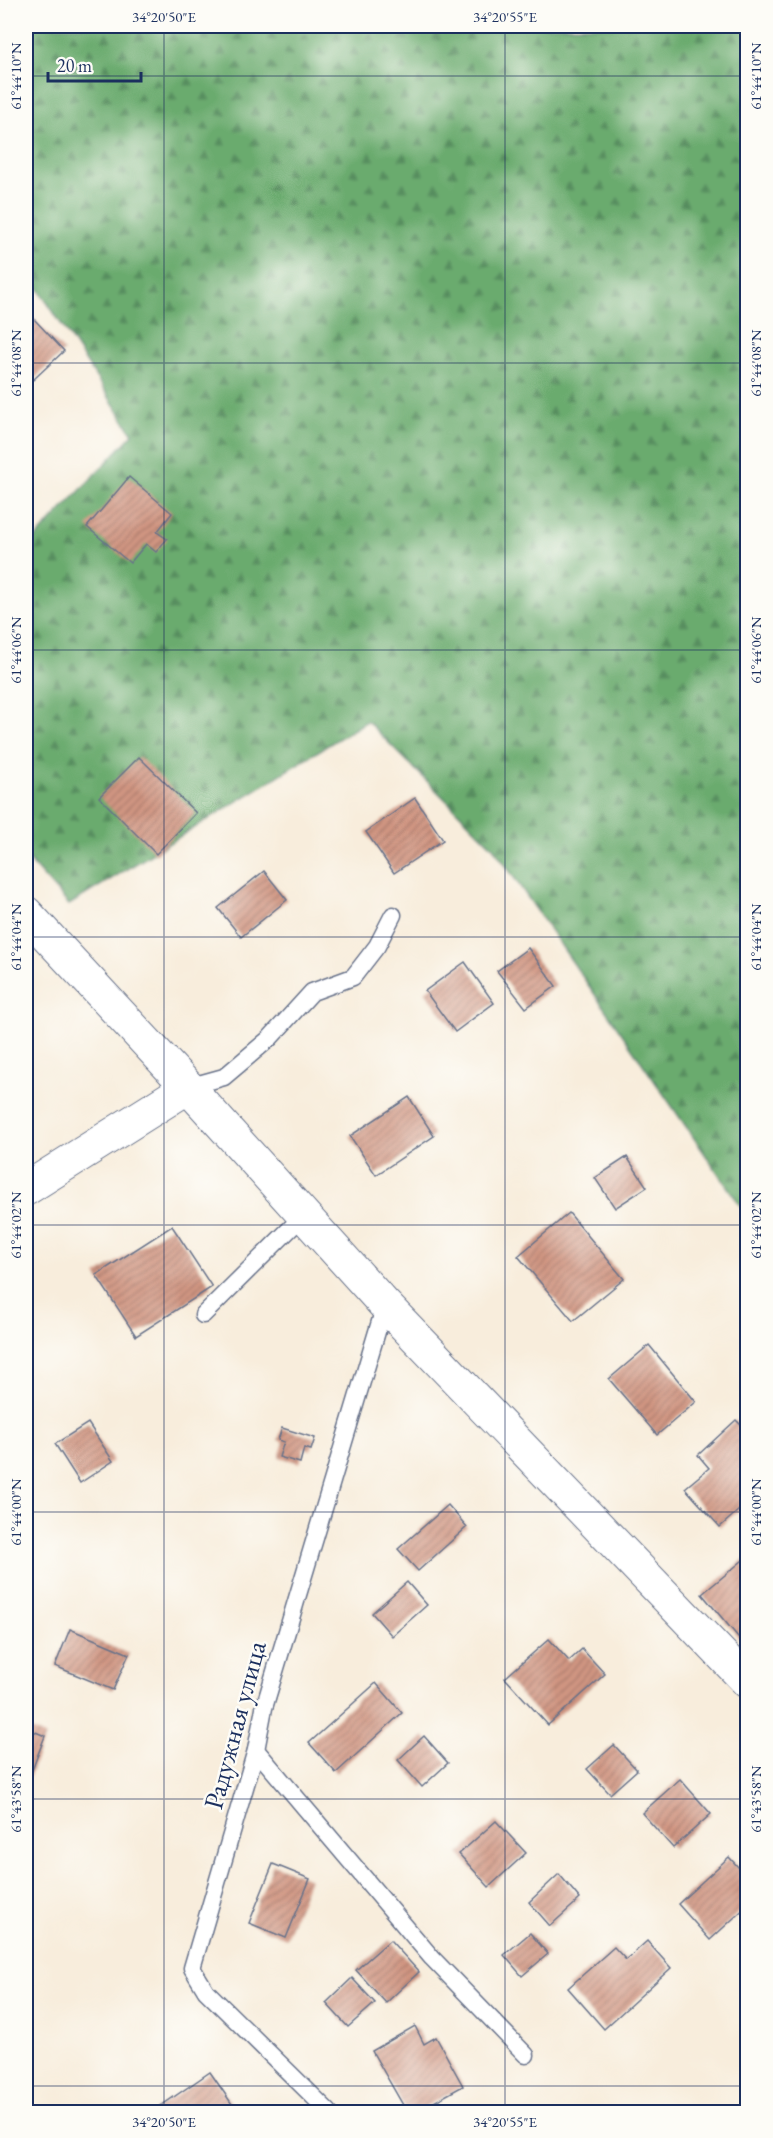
<svg xmlns="http://www.w3.org/2000/svg" width="773" height="2138" viewBox="0 0 773 2138" font-family="'EB Garamond',serif">
  <style>
    .forest { fill: url(#forest-firs); stroke: #426d66; stroke-width: 1.5 }
    .building { fill: url(#building-hatch) }
    .lines { fill: none; stroke-linecap: round; stroke-linejoin: round }
    .service-casing { stroke: #68728a; stroke-width: 19 }
    .minor-casing { stroke: #68728a; stroke-width: 35 }
    .service { stroke: #fff; stroke-width: 16 }
    .minor { stroke: #fff; stroke-width: 33 }
    .ticks { fill: none; stroke: #1b2f5e; stroke-width: 1.5; stroke-opacity: 0.45 }
    .labels { text-anchor: middle; stroke-width: 5; stroke-linejoin: round; paint-order: stroke }
    .street-label { font-size: 27px; fill: #1b2f5e; stroke: #fdfcf7 }
    .neatline { fill: none; stroke: #1b2f5e; stroke-width: 2 }
    .ticks-label { font-size: 15px; text-anchor: middle; fill: #1b2f5e }
  </style>
  <defs>
    <pattern id="forest-firs" width="22" height="20" patternUnits="userSpaceOnUse" patternTransform="scale(1.5)"><rect width="22" height="20" fill="#6aab6e"/><path d="M5 1l3.5 6h-7zM16 11l3.5 6h-7z" fill="#568c5e"/></pattern>
    <pattern id="building-hatch" width="6" height="6" patternUnits="userSpaceOnUse" patternTransform="scale(1.5)"><rect width="6" height="6" fill="#d09581"/><path d="M-1 1l2-2M0 6l6-6M5 7l2-2" fill="none" stroke="#a87a6d"/></pattern>
  </defs>
  <rect width="100%" height="100%" fill="#fdfcf7"/>
  <filter id="ink" filterUnits="userSpaceOnUse"><feTurbulence type="fractalNoise" baseFrequency=".0167" numOctaves="2"/><feDisplacementMap in="SourceGraphic" scale="12" xChannelSelector="R" yChannelSelector="G"/><feConvolveMatrix kernelMatrix="1 2 1 2 8 2 1 2 1" color-interpolation-filters="sRGB"/></filter>
  <filter id="wash" filterUnits="userSpaceOnUse"><feTurbulence type="fractalNoise" baseFrequency=".008" numOctaves="4" result="noise"/><feDisplacementMap in="SourceGraphic" scale="24" xChannelSelector="R" yChannelSelector="G"/><feGaussianBlur stdDeviation="1.35" result="paint"/><feColorMatrix in="noise" values="0 0 0 0 0 0 0 0 0 0 0 0 0 0 0 0 0 1.4 0 .05"/><feComposite in="paint" operator="in"/></filter>
  <g filter="url(#wash)">
    <rect width="100%" height="100%" fill="#f8eddc"/>
    <!-- forest -->
    <polygon class="forest" points="26,26 747,26 747,1215 493,847 367,721 69,905 26,857 26,548 133,434 26,270"/>
    <g id="blocks">
      <!-- building -->
      <g class="building">
        <polygon points="33,318 64,351 33,380 26,371 26,325"/>
        <polygon points="129,477 172,513 157,532 167,539 156,552 146,544 130,563 87,527"/>
        <polygon points="139,757 196,813 156,854 99,797"/>
        <polygon points="415,798 443,840 394,873 366,832"/>
        <polygon points="264,871 287,900 241,937 218,908"/>
        <polygon points="528,948 556,986 526,1008 497,971"/>
        <polygon points="465,962 494,1003 455,1032 425,991"/>
        <polygon points="409,1097 434,1136 376,1175 350,1136"/>
        <polygon points="627,1157 647,1187 615,1208 595,1178"/>
        <polygon points="569,1213 624,1279 573,1321 518,1256"/>
        <polygon points="172,1226 212,1287 136,1336 96,1275"/>
        <polygon points="649,1345 696,1402 657,1435 609,1379"/>
        <polygon points="736,1420 748,1432 748,1502 720,1527 685,1488 709,1468 698,1455"/>
        <polygon points="88,1423 113,1461 80,1483 55,1444"/>
        <polygon points="282,1428 315,1438 311,1450 304,1448 300,1463 279,1457 284,1442 278,1440"/>
        <polygon points="448,1505 467,1527 418,1571 398,1549"/>
        <polygon points="748,1556 748,1642 744,1644 702,1594"/>
        <polygon points="407,1582 427,1605 392,1636 372,1613"/>
        <polygon points="70,1629 129,1654 113,1690 55,1666"/>
        <polygon points="549,1639 569,1661 582,1649 605,1674 548,1725 505,1678"/>
        <polygon points="376,1683 402,1713 336,1773 309,1743"/>
        <polygon points="26,1728 45,1736 26,1786"/>
        <polygon points="424,1736 448,1763 422,1787 398,1760"/>
        <polygon points="614,1745 637,1770 610,1794 587,1769"/>
        <polygon points="680,1779 711,1814 673,1848 642,1813"/>
        <polygon points="496,1821 526,1853 489,1887 459,1854"/>
        <polygon points="729,1857 748,1878 748,1905 710,1940 678,1904"/>
        <polygon points="273,1864 310,1879 286,1938 249,1923"/>
        <polygon points="559,1874 580,1899 550,1926 529,1902"/>
        <polygon points="530,1933 548,1954 522,1976 504,1955"/>
        <polygon points="390,1940 419,1972 386,2003 356,1970"/>
        <polygon points="647,1941 671,1968 604,2029 568,1988 614,1947 626,1960"/>
        <polygon points="352,1978 375,2003 348,2027 326,2003"/>
        <polygon points="415,2026 424,2044 436,2037 463,2086 416,2112 407,2112 372,2051"/>
        <polygon points="210,2072 236,2110 232,2112 156,2112 155,2110"/>
      </g>
    </g>
  </g>
  <g filter="url(#ink)">
    <use href="#blocks" fill-opacity="0" stroke="#68728a" stroke-width="1.5"/>
    <g class="lines">
      <!-- service casing -->
      <g class="service-casing">
        <g id="service">
          <polyline points="188,1087 224,1077 270,1038 312,992 353,977 377,946 393,915"/>
          <polyline points="203,1315 304,1215"/>
          <polyline points="256,1750 432,1958 526,2055"/>
          <polyline points="329,2112 206,1991 192,1968 256,1750 264,1708 385,1305"/>
        </g>
      </g>
      <!-- minor casing -->
      <g class="minor-casing">
        <g id="minor">
          <polyline points="26,913 188,1087 385,1305 748,1682"/>
          <polyline points="26,1189 188,1087"/>
        </g>
      </g>
      <!-- service -->
      <use href="#service" class="service"/>
      <!-- minor -->
      <use href="#minor" class="minor"/>
    </g>
  </g>
  <!-- ticks -->
  <path class="ticks" d="M164,26v2086M505,26v2086M26,76h722M26,363h722M26,650h722M26,937h722M26,1225h722M26,1512h722M26,1799h722M26,2086h722"/>
  <g class="labels">
    <!-- street labels -->
    <g class="street-label">
      <text transform="translate(235 1725) rotate(-75)" y="9">Радужная улица</text>
    </g>
  </g>
  <!-- margin -->
  <rect width="773" height="2138" fill="none" stroke="#fdfcf7" stroke-width="66"/>
  <!-- scale -->
  <path d="M48 72v9h93v-9" fill="none" stroke="#1b2f5e" stroke-width="3"/>
  <text x="57" y="72" font-size="18" fill="#1b2f5e" stroke="#fdfcf7" stroke-width="4.5" paint-order="stroke">20 m</text>
  <rect x="33" y="33" width="707" height="2072" class="neatline"/>
  <g class="ticks-label">
    <text x="164" y="22">34°20'50"E</text>
    <text x="505" y="22">34°20'55"E</text>
    <text transform="translate(16 76) rotate(-90)" y="5">61°44'10"N</text>
    <text transform="translate(756 76) rotate(-90)" y="5">61°44'10"N</text>
    <text transform="translate(16 363) rotate(-90)" y="5">61°44'08"N</text>
    <text transform="translate(756 363) rotate(-90)" y="5">61°44'08"N</text>
    <text transform="translate(16 650) rotate(-90)" y="5">61°44'06"N</text>
    <text transform="translate(756 650) rotate(-90)" y="5">61°44'06"N</text>
    <text transform="translate(16 937) rotate(-90)" y="5">61°44'04"N</text>
    <text transform="translate(756 937) rotate(-90)" y="5">61°44'04"N</text>
    <text transform="translate(16 1225) rotate(-90)" y="5">61°44'02"N</text>
    <text transform="translate(756 1225) rotate(-90)" y="5">61°44'02"N</text>
    <text transform="translate(16 1512) rotate(-90)" y="5">61°44'00"N</text>
    <text transform="translate(756 1512) rotate(-90)" y="5">61°44'00"N</text>
    <text transform="translate(16 1799) rotate(-90)" y="5">61°43'58"N</text>
    <text transform="translate(756 1799) rotate(-90)" y="5">61°43'58"N</text>
    <text x="164" y="2127">34°20'50"E</text>
    <text x="505" y="2127">34°20'55"E</text>
  </g>
</svg>
